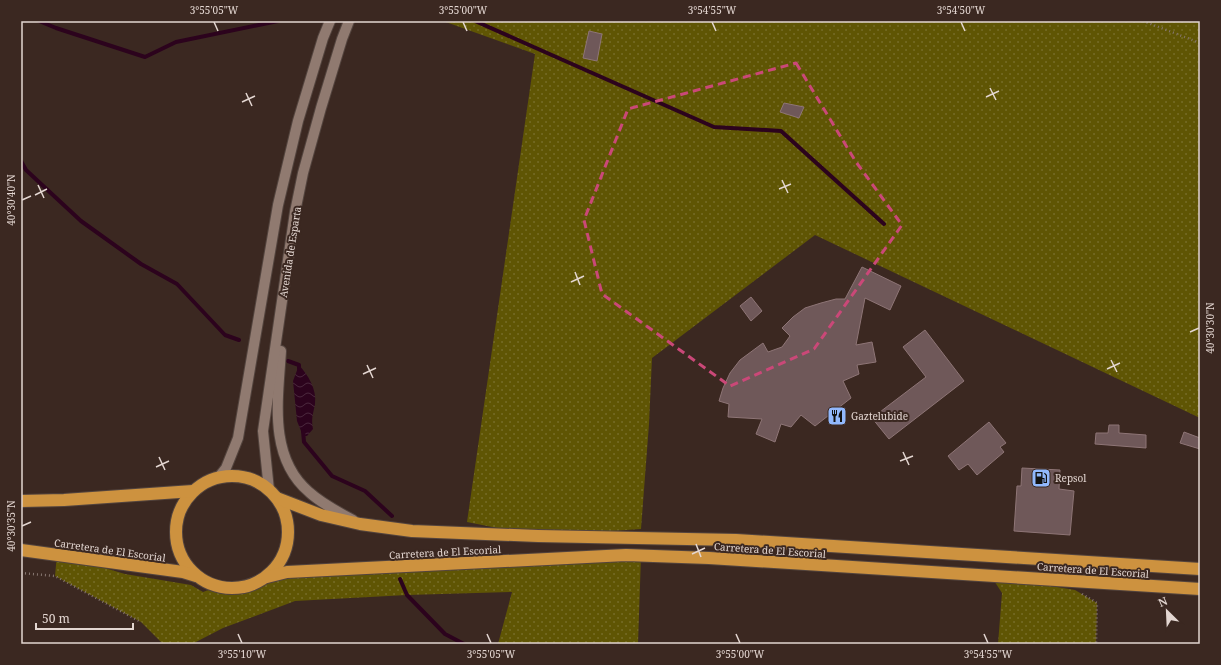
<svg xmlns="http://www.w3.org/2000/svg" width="1221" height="665" viewBox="0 0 1221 665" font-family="'Noto Serif',serif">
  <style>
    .green { fill: url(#green-dots) }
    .water { fill: url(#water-waves) }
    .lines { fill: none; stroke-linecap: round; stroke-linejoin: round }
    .stream { stroke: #2c031d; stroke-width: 4 }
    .building { fill: #6f5859; stroke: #8e7576 }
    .secondary-casing { stroke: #53443e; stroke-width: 12 }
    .highway-casing { stroke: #53443e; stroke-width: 14 }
    .path { stroke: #877771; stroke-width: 2.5; stroke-dasharray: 1 3; stroke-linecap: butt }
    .secondary { stroke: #907a70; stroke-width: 10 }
    .highway { stroke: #cd923f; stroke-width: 12 }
    .marked { fill: none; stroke: #ca4878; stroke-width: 3; stroke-dasharray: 8 5; stroke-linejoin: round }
    .ticks { fill: none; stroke: #e3d6d1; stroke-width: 1.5 }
    .labels { text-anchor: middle; stroke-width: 4; stroke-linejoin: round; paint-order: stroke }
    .street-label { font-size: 10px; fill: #e3d6d1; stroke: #3b2821 }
    .poi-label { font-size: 10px; fill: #e3d6d1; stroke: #3b2821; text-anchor: start }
    .neatline { fill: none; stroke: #e3d6d1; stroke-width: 1.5 }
    .ticks-label { font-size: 10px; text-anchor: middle; fill: #e3d6d1 }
  </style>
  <defs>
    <pattern id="green-dots" width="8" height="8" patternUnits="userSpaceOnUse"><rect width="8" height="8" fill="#5f5504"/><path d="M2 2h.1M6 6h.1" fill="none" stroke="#766d28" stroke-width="1.8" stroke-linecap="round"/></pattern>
    <pattern id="water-waves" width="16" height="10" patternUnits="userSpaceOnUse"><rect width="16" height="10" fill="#2c031d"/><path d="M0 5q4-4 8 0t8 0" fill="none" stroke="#4a273d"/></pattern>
  </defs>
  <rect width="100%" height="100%" fill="#3b2821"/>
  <!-- green -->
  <g class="green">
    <polygon points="443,21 1200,21 1200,418 815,235 652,358 649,424 641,529 538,536 467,522 535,54"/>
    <polygon points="57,554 125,574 191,585 203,592 217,587 234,589 257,583 267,577 641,556 638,644 498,644 512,592 407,595 295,601 223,628 192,644 163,644 141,622 55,576"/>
    <polygon points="991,576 1075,590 1097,603 1096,644 998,644 1002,593"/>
  </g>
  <!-- water -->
  <path class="water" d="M299,365c9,10 18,24 16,39 -2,11 -4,14 -2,25l-6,7h-4l-6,-15 -4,-40z"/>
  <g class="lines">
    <!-- stream -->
    <g class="stream">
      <polyline points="39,21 56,28 145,57 176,42 278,21"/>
      <polyline points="475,21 714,127 781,131 884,224"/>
      <polyline points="21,161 26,170 81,221 141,264 177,284 225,335 239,340"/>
      <polyline points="288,361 299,365 299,369"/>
      <polyline points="303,431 304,442 332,476 365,491 392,516"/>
      <polyline points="400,579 407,595 445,634 464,644"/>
    </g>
  </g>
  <!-- building -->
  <g class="building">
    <polygon points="589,31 602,34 597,61 583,58"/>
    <polygon points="784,103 804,107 799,118 780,112"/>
    <polygon points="862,267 901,286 890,310 865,298 856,345 872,342 876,362 857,365 859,374 843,381 851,398 815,426 801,415 791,427 781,424 775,442 756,434 762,419 728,417 729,404 719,401 723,388 730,373 740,360 763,343 768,352 782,347 790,336 782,328 793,317 805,308 821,303 836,299 845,299"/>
    <polygon points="751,297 762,311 751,321 740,306"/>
    <polygon points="925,330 964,381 889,439 872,418 926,377 903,347"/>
    <polygon points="989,422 1006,443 1000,447 1004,452 977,475 968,464 959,470 948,456"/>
    <polygon points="1109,425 1119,425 1119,433 1146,435 1146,448 1095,444 1096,433 1108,433"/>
    <polygon points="1184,432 1200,438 1200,449 1180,443"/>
    <polygon points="1022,468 1060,470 1059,489 1074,491 1070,535 1014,531 1017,486 1021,486"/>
  </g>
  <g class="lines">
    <!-- secondary casing -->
    <g class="secondary-casing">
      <g id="secondary">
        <path d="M281,351c-3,48 -13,106 28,141 13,12 29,20 44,28"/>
        <polyline points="218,478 226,468 238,438 278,205 298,121 323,38 330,21"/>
        <polyline points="269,490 263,431 295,212 303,173 321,108 342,39 349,21"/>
      </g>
    </g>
    <!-- highway casing -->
    <g class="highway-casing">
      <g id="highway">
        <circle cx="232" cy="532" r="56"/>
        <polyline points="277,498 321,515 360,524 412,531 538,536 736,540 1200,569"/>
        <polyline points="21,501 64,500 193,491"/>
        <polyline points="21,550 183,572 196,576"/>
        <polyline points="267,577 287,572 626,555 709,558 1200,589"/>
      </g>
    </g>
    <!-- path -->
    <g class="path">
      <polyline points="1143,21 1200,43"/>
      <polyline points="21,573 55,576 141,622"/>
      <polyline points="1082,594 1097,603 1096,644"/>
    </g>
    <!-- secondary -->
    <use href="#secondary" class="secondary"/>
    <!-- highway -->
    <use href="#highway" class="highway"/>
  </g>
  <!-- marked area -->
  <path class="marked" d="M796,63l60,99 46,63 -88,124 -84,37 -128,-92 -18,-74 44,-111z"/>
  <!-- ticks -->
  <path class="ticks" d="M214,22l4,9M463,22l4,9M712,22l4,9M961,22l4,9M990,88l6,12M246,93l6,13M986,97l13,-6M242,102l13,-6M782,180l6,13M38,185l6,13M779,189l12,-5M35,195l12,-6M22,200l9,-4M575,272l5,13M571,282l13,-6M1190,332l9,-4M1111,360l6,12M367,365l6,13M1107,369l13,-6M363,374l13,-6M903,452l6,13M159,457l6,13M900,461l13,-5M156,467l13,-6M22,526l9,-4M696,544l5,13M692,554l13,-6M238,634l4,9M487,634l4,9M736,634l4,9M984,634l4,9"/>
  <!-- icons -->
  <defs>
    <g id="restaurant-square" transform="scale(1)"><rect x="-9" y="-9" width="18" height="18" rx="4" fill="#91b8fd" stroke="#3b2821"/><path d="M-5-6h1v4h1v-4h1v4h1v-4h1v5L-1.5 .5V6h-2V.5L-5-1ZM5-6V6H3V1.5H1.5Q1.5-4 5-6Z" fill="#111"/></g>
    <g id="fuel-square" transform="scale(1)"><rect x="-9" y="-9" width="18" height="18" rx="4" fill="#91b8fd" stroke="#3b2821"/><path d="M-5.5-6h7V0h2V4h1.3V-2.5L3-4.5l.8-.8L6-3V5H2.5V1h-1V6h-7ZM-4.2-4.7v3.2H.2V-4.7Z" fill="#111"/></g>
  </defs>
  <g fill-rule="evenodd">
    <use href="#restaurant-square" x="837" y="416"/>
    <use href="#fuel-square" x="1041" y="478"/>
  </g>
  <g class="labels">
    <!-- street labels -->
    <g class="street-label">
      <text transform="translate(290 252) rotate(-81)" y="4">Avenida de Esparta</text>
      <text transform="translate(110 550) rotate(8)" y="4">Carretera de El Escorial</text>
      <text transform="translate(770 550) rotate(4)" y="4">Carretera de El Escorial</text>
      <text transform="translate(445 552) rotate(-3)" y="4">Carretera de El Escorial</text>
      <text transform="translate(1093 570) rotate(4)" y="4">Carretera de El Escorial</text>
    </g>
    <!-- poi labels -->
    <g class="poi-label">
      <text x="851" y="420">Gaztelubide</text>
      <text x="1055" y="482">Repsol</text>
    </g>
  </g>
  <!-- border -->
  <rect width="1221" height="665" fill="none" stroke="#3b2821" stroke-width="44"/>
  <!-- north arrow -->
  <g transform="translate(1167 611) rotate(336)" stroke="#3b2821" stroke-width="3" paint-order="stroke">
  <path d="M0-3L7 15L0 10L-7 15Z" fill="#e3d6d1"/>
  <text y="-6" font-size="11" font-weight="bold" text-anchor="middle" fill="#e3d6d1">N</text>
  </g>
  <!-- scale -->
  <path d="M36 623v6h97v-6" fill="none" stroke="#e3d6d1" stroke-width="2"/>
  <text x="42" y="623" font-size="12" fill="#e3d6d1" stroke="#3b2821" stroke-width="3" paint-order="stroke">50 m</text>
  <rect x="22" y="22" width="1177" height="621" class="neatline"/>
  <g class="ticks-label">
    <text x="214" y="14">3°55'05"W</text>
    <text x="463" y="14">3°55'00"W</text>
    <text x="712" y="14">3°54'55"W</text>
    <text x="961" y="14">3°54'50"W</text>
    <text transform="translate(11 200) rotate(-90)" y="4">40°30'40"N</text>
    <text transform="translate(1210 328) rotate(-90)" y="4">40°30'30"N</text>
    <text transform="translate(11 526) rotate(-90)" y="4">40°30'35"N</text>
    <text x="242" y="658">3°55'10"W</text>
    <text x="491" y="658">3°55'05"W</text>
    <text x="740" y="658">3°55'00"W</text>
    <text x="988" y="658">3°54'55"W</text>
  </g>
</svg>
